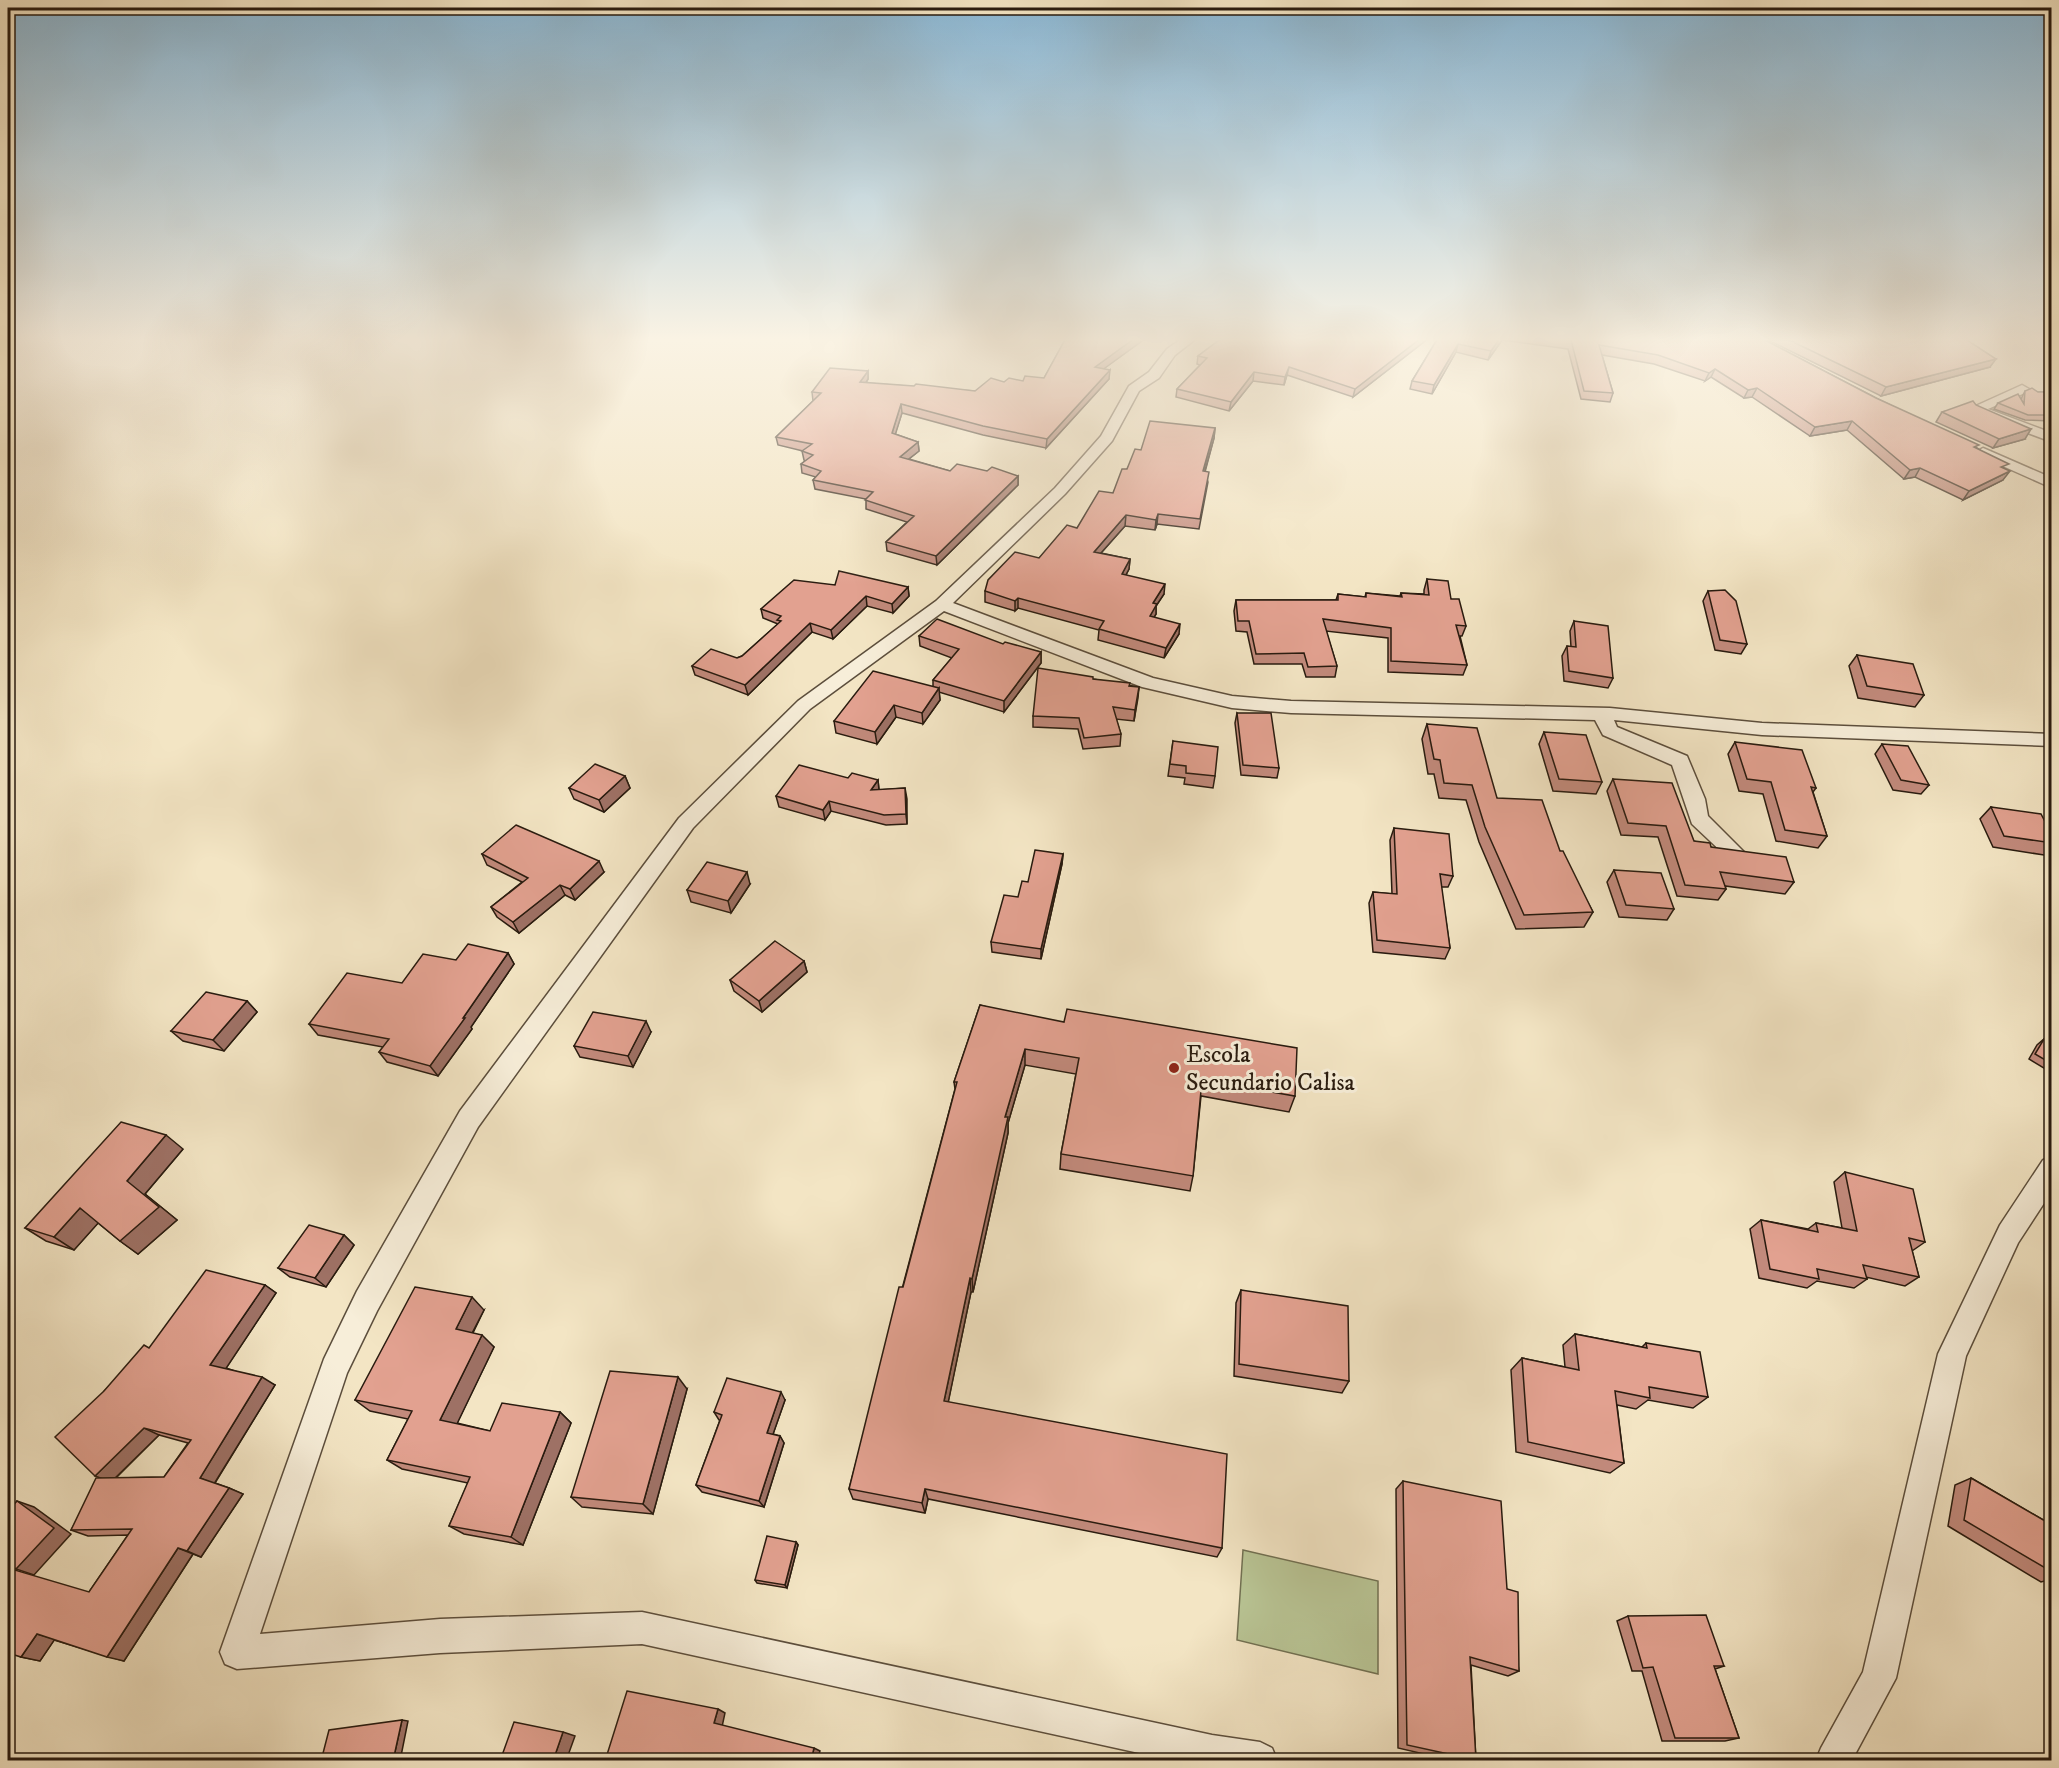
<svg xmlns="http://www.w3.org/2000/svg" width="2059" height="1768" viewBox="0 0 2059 1768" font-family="'IM FELL DW Pica',serif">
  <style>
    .green { fill: #b9c595; stroke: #717052; stroke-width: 1.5 }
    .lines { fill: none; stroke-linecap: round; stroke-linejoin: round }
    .minor-casing { stroke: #5c4e3c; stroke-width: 3 }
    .minor { fill: #f7eed9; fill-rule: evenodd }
    .wall { fill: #c28a7c; stroke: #291b0f; stroke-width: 1.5; fill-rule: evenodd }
    .shaded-wall { fill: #9e7165; stroke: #291b0f; stroke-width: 1.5 }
    .building { fill: #e2a190; stroke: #291b0f; stroke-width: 1.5 }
    .poi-dot { fill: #8f2418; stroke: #f7eed9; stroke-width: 2 }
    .labels { text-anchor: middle; stroke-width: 6; stroke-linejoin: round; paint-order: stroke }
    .poi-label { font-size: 24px; fill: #291b0f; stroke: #f7eed9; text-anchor: start }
  </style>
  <rect width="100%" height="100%" fill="#f3e5c4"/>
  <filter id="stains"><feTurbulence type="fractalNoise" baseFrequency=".00333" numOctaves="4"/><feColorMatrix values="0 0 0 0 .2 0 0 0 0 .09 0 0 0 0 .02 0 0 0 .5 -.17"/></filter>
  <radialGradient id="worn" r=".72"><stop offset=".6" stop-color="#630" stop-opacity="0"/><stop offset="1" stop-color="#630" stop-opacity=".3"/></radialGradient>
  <!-- green -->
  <polygon class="green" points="1243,1550 1378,1581 1378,1674 1237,1640"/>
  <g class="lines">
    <!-- minor casing -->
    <g class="minor-casing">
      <g id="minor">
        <polygon points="1183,338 1197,338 1175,355 1159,378 1139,391 1112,441 1065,494 953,603 1153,678 1232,696 1291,701 1610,708 1762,723 2052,734 2052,746 1762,735 1614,720 1617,727 1687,756 1705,799 1708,816 1744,852 1741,857 1734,860 1727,857 1692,824 1672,765 1603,735 1595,720 1291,713 1232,708 1142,687 944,611 810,709 693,828 478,1127 377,1311 347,1373 260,1634 440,1619 642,1612 1212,1735 1260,1742 1272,1748 1277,1760 1171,1760 642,1644 440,1653 237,1669 225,1664 220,1652 324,1359 357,1291 460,1111 679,818 798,701 936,601 1055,488 1101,436 1129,386 1149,372 1167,349"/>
        <polygon points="2022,385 2029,389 2027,392 1988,409 2052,433 2052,442 1971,412 1969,409"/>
        <polygon points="1983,448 2052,478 2052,488 1978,455 1976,452"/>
        <polygon points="2052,1156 2052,1191 2018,1243 1966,1356 1896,1678 1852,1760 1816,1760 1821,1748 1863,1672 1938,1354 2000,1225 2043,1160"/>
      </g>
    </g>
    <!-- minor -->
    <use href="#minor" class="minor"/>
  </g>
  <!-- wall -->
  <g class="wall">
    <polygon points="1066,338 1146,338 1103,369 1109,379 1046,448 983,435 902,413 895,434 918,442 919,451 909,459 950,471 987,471 1018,476 1018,485 937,565 887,551 886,542 907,522 866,509 866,499 815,489 813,480 816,477 802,473 801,464 805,461 804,460 802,451 803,451 778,445 776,437 813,401 812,392 868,371 868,379 866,383 975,391 1004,382 1023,381 1044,378"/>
    <polygon points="1222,338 1429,338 1353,397 1287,375 1284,385 1253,381 1229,411 1176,397 1177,389 1200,365 1197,364 1198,356"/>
    <polygon points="1438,338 1761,338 1876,398 1977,448 2005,469 2003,480 1963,500 1915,477 1904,479 1847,430 1810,436 1752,397 1744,398 1711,377 1705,381 1654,364 1602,355 1613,393 1610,402 1581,399 1568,349 1502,340 1488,360 1456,352 1432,394 1410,389 1412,381"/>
    <polygon points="1764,338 1964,338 1990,367 1881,396"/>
    <polygon points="2025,391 2038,392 2052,392 2052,421 2025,420 1994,409 1998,403 2021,400 2022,397"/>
    <polygon points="1976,405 2025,439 1993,448 1936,422 1942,412"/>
    <polygon points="1215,428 1214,438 1205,472 1208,482 1199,529 1157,524 1155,530 1125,526 1101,553 1130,559 1129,569 1126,575 1164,594 1156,606 1156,614 1154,617 1179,634 1164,658 1098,640 1099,630 1018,608 1015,611 985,602 985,591 1039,558 1077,528 1113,493 1127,469 1141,450"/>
    <polygon points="1427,579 1451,599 1466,626 1462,636 1460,636 1467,665 1463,675 1388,672 1388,638 1326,631 1337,666 1335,677 1306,677 1302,664 1254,664 1247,632 1236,631 1234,611 1236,600 1336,600 1338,594 1365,597 1366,593 1400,596 1401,593 1424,594 1424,590"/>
    <polygon points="835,585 908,587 909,596 893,613 867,606 833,639 812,632 748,695 695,675 692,666 737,658 742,656 778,624 763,618 761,609"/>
    <polygon points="2052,587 2052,617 2049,617 2047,593"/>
    <polygon points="1708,591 1747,644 1741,654 1715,650 1703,601"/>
    <polygon points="1574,621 1613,678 1608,688 1564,681 1562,656 1567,646 1571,647 1570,631"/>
    <polygon points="919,636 1003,644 1041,652 1041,663 1004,712 939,692 940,700 923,724 896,717 877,744 836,733 834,721 933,687 933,680 952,658 920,646"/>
    <polygon points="1857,655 1924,695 1915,707 1858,698 1849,666"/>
    <polygon points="1093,679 1139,687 1134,721 1116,719 1121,734 1120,746 1083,749 1078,729 1033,727 1033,716"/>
    <polygon points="1237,713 1279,768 1277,778 1241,775 1235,723"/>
    <polygon points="1427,724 1497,798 1560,851 1593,912 1584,927 1516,929 1479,842 1466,800 1439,798 1434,774 1428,774 1422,739"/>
    <polygon points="1544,732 1602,782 1596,794 1553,791 1539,744"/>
    <polygon points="1173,741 1215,776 1213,788 1184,784 1185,778 1168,776"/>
    <polygon points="1735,742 1816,788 1813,792 1827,836 1818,848 1776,841 1763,794 1739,791 1728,754"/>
    <polygon points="1882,744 1929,785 1921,794 1893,790 1875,754"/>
    <polygon points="625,776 630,788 604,812 574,799 569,788"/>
    <polygon points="848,778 878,780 879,790 905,788 907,824 886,825 831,811 825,820 779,807 776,796"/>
    <polygon points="1613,779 1694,841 1711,847 1794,882 1785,894 1725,886 1726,889 1718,900 1677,896 1658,837 1621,835 1607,791"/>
    <polygon points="1991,807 2052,835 2052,848 2044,855 1993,847 1980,819"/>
    <polygon points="1394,828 1453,876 1448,887 1441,887 1450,948 1445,959 1373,952 1369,903 1373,892 1392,894 1390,840"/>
    <polygon points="482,854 604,872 575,900 565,895 519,933 497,917 491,907 522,882 487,865"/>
    <polygon points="1063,854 1062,864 1041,959 992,952 991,942 1028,882"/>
    <polygon points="1614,870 1674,909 1667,920 1619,917 1607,882"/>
    <polygon points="750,884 731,913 691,902 687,890"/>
    <polygon points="508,953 514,964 471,1027 472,1029 438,1076 387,1062 379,1052 383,1047 318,1035 309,1024 456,960"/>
    <polygon points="804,961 807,972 762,1012 734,991 730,980"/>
    <polygon points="247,1001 257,1012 224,1051 183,1041 171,1031"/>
    <polygon points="980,1005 1295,1096 1289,1112 1201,1096 1193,1176 1190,1191 1060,1169 1061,1154 1076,1074 1025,1065 1008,1123 1008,1133 973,1292 971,1292 948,1402 1222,1548 1217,1557 928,1499 925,1513 853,1499 849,1489 955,1089 954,1082"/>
    <polygon points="651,1032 633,1067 580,1057 574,1046"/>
    <polygon points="2044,1039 2052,1043 2052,1073 2029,1059 2037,1045"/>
    <polygon points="183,1149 145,1194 177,1220 138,1254 120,1241 98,1223 74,1250 46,1241 25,1228"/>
    <polygon points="1845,1172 1925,1242 1912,1251 1919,1277 1905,1286 1866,1277 1867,1279 1854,1288 1817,1281 1807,1288 1759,1278 1750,1229 1761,1220 1808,1229 1816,1223 1842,1228 1834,1182"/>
    <polygon points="344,1235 354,1245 326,1287 290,1277 278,1268"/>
    <path d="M265,1285l11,8 -50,75 49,17 -60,98 14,5 14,6 -42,63 -8,-3 -69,107 -70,-21 -14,21 -19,-4 68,-65 39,-57 -40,1 -17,-6 31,-52 2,-87 45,-43zM159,1435l29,8 -24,34 -48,1z"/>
    <polygon points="1241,1290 1349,1381 1342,1393 1234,1376 1236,1303"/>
    <polygon points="484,1310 473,1333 494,1347 457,1423 490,1431 560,1412 571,1423 523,1545 464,1534 449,1526 468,1483 402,1469 387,1460 408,1419 370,1411 355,1400"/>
    <polygon points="1575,1334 1642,1347 1646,1343 1708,1397 1693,1408 1648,1400 1636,1409 1617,1405 1624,1463 1610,1473 1516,1452 1511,1370 1522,1358 1565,1367 1563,1345"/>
    <polygon points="687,1389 653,1514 582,1507 571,1497"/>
    <polygon points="785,1400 773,1434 780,1436 784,1443 764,1507 702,1492 696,1485 720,1420 719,1420 714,1412"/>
    <polygon points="1971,1478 2052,1525 2052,1579 2041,1582 1948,1526 1955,1485"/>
    <polygon points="1403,1481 1507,1589 1519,1671 1508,1676 1471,1665 1476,1760 1454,1761 1398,1748 1396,1489"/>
    <polygon points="796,1542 798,1545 787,1588 757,1583 755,1580"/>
    <polygon points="1628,1616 1724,1666 1715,1669 1739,1738 1725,1741 1662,1741 1642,1671 1632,1671 1617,1621"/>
  </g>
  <!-- shaded-wall -->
  <g class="shaded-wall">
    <polygon points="1135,338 1146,338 1094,376 1095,367"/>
    <polygon points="1421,338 1429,338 1353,397 1355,389"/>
    <polygon points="1500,338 1503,338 1502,340 1488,360 1491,351"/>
    <polygon points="1458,344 1456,352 1432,394 1434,385"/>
    <polygon points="1996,359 1990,367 1881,396 1886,387"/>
    <polygon points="1289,367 1287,375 1284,385 1285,377"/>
    <polygon points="1715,369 1711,377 1705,381 1709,373"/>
    <polygon points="1110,370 1109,379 1046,448 1047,439"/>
    <polygon points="868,371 868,379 861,391 860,382"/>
    <polygon points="1254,372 1253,381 1229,411 1231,402"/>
    <polygon points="1757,388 1752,397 1744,398 1748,390"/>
    <polygon points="901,404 902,413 893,442 892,433"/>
    <polygon points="1852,421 1847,430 1810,436 1815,427"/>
    <polygon points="1215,428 1214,438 1202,481 1203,471"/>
    <polygon points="2031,429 2025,439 1993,448 1999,439"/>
    <polygon points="918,442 919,451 901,465 900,457"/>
    <polygon points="1920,468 1915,477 1904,479 1910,470"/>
    <polygon points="2010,471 2003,480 1963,500 1969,491"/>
    <polygon points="1018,476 1018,485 937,565 936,556"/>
    <polygon points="1158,514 1157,524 1155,530 1156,520"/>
    <polygon points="1126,515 1125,526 1093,562 1094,552"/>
    <polygon points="1130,559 1129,569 1121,584 1122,574"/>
    <polygon points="1165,584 1164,594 1156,606 1156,614 1149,626 1150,616 1153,603"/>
    <polygon points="908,587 909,596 893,613 892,604"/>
    <polygon points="866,596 867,606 833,639 831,630"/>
    <polygon points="1018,598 1018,608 1015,611 1015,601"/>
    <polygon points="810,623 812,632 748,695 745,685"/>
    <polygon points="1180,624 1179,634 1164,658 1166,648"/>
    <polygon points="1041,652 1041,663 1004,712 1004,701"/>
    <polygon points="1139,687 1138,698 1134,721 1135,710"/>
    <polygon points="939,688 940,700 923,724 922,713"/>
    <polygon points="894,705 896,717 877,744 875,732"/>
    <polygon points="625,776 630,788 604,812 599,800"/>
    <polygon points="878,780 879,790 871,790"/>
    <polygon points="905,788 907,799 907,824 906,814"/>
    <polygon points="829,801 831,811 825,820 823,810"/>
    <polygon points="1063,854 1062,864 1041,959 1041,949"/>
    <polygon points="599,861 604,872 575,900 570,889"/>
    <polygon points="747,872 750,884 731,913 728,901"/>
    <polygon points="560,885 565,895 519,933 513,922"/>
    <polygon points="508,953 514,964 471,1027 472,1029 438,1076 430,1066"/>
    <polygon points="804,961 807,972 762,1012 759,1001"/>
    <polygon points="247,1001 257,1012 224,1051 213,1040"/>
    <polygon points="646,1021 651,1032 633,1067 628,1056"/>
    <polygon points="1025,1049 1025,1065 1008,1123 1008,1133 973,1292 972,1279 1005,1117"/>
    <polygon points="166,1135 183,1149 145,1194 177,1220 138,1254 120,1241 127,1181"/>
    <polygon points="80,1208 100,1221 74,1250 54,1237"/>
    <polygon points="344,1235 354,1245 326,1287 315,1278"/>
    <polygon points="970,1278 971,1292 946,1413 944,1401"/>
    <polygon points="265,1285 276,1293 223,1373 210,1365"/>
    <polygon points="472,1297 484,1310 468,1341 456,1329"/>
    <polygon points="482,1335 494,1347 454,1430 440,1420"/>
    <polygon points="262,1377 275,1385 214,1484 200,1478"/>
    <polygon points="678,1377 687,1389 653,1514 643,1504"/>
    <polygon points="781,1392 785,1400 771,1440 767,1433"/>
    <polygon points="560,1412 571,1423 523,1545 511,1537"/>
    <polygon points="144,1428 159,1435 111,1482 95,1476"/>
    <polygon points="780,1436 784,1443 764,1507 759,1501"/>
    <polygon points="229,1488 243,1494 201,1557 187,1551"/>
    <polygon points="925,1489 928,1499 925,1513 922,1503"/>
    <polygon points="17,1501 34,1507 71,1534 34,1575 16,1569"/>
    <polygon points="796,1542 798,1545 787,1588 785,1585"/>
    <polygon points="178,1548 193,1554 124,1661 107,1657"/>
    <polygon points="37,1634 55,1639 40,1661 21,1657"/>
    <polygon points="718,1709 725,1713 722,1727 714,1723"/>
    <polygon points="402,1720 408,1721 400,1761 393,1761"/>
    <polygon points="563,1732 575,1736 566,1761 553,1761"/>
    <polygon points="814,1748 820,1751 817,1761 811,1761"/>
  </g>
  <!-- building -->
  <g class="building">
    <polygon points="1066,338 1135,338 1095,367 1110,370 1047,439 983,426 901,404 892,433 918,442 900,457 950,471 957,464 987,471 992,467 1018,476 936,556 886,542 914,516 865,500 873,492 813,480 821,471 801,464 813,455 802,451 812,444 776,437 821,393 812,392 830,368 868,371 860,382 914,386 916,384 975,391 991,378 1004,382 1009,378 1023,381 1025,376 1044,378"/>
    <polygon points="1222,338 1421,338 1355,389 1289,367 1285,377 1254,372 1231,402 1177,389 1207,358 1198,356"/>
    <polygon points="1438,338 1500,338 1491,351 1458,344 1434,385 1412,381"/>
    <polygon points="1550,338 1761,338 1876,398 1979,445 1974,447 2009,464 2001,467 2010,471 1969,491 1920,468 1910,470 1852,421 1815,427 1757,388 1748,390 1715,369 1709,373 1658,355 1599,345 1613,393 1584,391 1571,340"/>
    <polygon points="1785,338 1964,338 1996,359 1886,387"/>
    <polygon points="2032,388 2038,392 2052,392 2052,415 2028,415 1998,403 2018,394 2024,404 2025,391"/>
    <polygon points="1973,401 1976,405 2031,429 1999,439 1942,412"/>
    <polygon points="1150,421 1215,428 1203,471 1209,472 1200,519 1158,514 1156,520 1126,515 1094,552 1130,559 1122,574 1165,584 1153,603 1157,604 1150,616 1180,624 1166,648 1099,629 1104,621 1018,598 1015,601 985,591 988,580 1015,552 1039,558 1067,525 1077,528 1099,491 1113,493 1122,469 1127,469 1135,449 1141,450"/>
    <polygon points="839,571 908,587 892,604 866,596 831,630 810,623 745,685 692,666 711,649 737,658 742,656 781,621 777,620 781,616 761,609 794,580 835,585"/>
    <polygon points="1427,579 1448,581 1451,599 1459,599 1466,626 1456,625 1467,665 1391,661 1391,628 1323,619 1337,666 1308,667 1304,653 1256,654 1249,621 1238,621 1236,600 1338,600 1338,594 1366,597 1366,593 1402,597 1401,593 1429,595"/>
    <polygon points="1725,590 1736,601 1747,644 1720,640 1708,591"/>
    <polygon points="937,619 1003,644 1005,642 1041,652 1004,701 933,680 959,649 919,636"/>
    <polygon points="1574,621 1608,626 1613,678 1569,671 1567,646 1576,647"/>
    <polygon points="1857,655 1913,664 1924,695 1867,686"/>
    <polygon points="1038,668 1093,677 1093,679 1130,683 1129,686 1139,687 1135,710 1113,707 1121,734 1084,738 1079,718 1033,716"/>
    <polygon points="873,671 939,688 922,713 894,705 875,732 834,721"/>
    <polygon points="1237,713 1271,713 1279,768 1243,765"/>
    <polygon points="1427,724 1477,728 1497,798 1542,800 1560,851 1563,851 1593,912 1524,915 1485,827 1472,785 1444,783 1440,760 1434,759"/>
    <polygon points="1544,732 1586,735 1602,782 1559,779"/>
    <polygon points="1173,741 1218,747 1215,776 1186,773 1186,766 1170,764"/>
    <polygon points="1735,742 1802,750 1816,788 1811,787 1827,836 1785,830 1771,782 1747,779"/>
    <polygon points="1882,744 1908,746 1929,785 1901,780"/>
    <polygon points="595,764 625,776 599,800 569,788"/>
    <polygon points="799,765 848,778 852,773 878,780 871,790 905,788 906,814 884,815 829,801 823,810 776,796"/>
    <polygon points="1613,779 1672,783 1694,841 1710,843 1711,847 1786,857 1794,882 1720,872 1726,889 1685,885 1666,826 1628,823"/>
    <polygon points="1991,807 2041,814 2052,835 2052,843 2004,836"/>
    <polygon points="516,825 599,861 570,889 560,885 513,922 491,907 528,878 482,854"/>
    <polygon points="1394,828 1449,834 1453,876 1440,874 1450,948 1377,940 1373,892 1397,894"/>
    <polygon points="1035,850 1063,854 1041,949 991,942 1004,895 1018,897 1022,881 1028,882"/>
    <polygon points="707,862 747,872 728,901 687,890"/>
    <polygon points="1614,870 1661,873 1674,909 1626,905"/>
    <polygon points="775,941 804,961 759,1001 730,980"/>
    <polygon points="468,944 508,953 463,1018 465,1018 430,1066 379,1052 389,1039 309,1024 347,973 402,983 423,954 456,960"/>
    <polygon points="206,992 247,1001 213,1040 171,1031"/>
    <polygon points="980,1005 1064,1022 1067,1009 1297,1048 1295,1096 1202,1080 1193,1176 1061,1154 1079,1058 1025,1049 1005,1117 1008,1117 972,1279 970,1278 944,1401 1227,1454 1222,1548 925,1489 922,1503 849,1489 899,1287 903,1287 957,1082 954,1082"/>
    <polygon points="593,1012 646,1021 628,1056 574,1046"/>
    <polygon points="2044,1039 2052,1043 2052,1064 2035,1054"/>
    <polygon points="121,1122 166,1135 127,1181 159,1207 120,1241 80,1208 54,1237 25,1228"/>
    <polygon points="1845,1172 1913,1189 1925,1242 1909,1238 1919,1277 1863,1265 1867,1279 1817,1269 1819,1279 1770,1269 1761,1220 1818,1232 1816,1223 1857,1231"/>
    <polygon points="309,1225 344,1235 315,1278 278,1268"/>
    <polygon points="206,1270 265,1285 210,1365 262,1377 200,1478 229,1488 187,1551 178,1548 107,1657 37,1634 21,1657 8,1653 8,1580 15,1570 89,1592 132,1529 71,1530 96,1478 164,1477 191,1440 144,1428 95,1476 55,1437 104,1391 144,1345 149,1348"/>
    <polygon points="415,1287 472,1297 456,1329 482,1335 440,1420 490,1431 502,1403 560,1412 511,1537 449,1526 470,1477 387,1460 412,1411 355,1400"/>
    <polygon points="1241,1290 1348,1306 1349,1381 1239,1364"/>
    <polygon points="1575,1334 1647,1348 1646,1343 1700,1352 1708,1397 1649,1387 1650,1398 1615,1391 1624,1463 1528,1442 1522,1358 1579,1370"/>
    <polygon points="610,1371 678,1377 643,1504 571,1497"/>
    <polygon points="727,1378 781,1392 767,1433 780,1436 759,1501 696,1485 722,1415 714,1412"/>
    <polygon points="1971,1478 2052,1525 2052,1572 1964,1520"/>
    <polygon points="1403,1481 1501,1501 1507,1589 1518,1592 1519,1671 1470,1657 1476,1760 1407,1745"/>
    <polygon points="17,1501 54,1528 16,1569 8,1563 8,1511"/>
    <polygon points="767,1536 796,1542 785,1585 755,1580"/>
    <polygon points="1706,1615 1724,1666 1714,1666 1739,1738 1675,1738 1653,1667 1643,1668 1628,1616"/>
    <polygon points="627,1691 718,1709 714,1723 814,1748 811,1761 605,1761"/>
    <polygon points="402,1720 393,1761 321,1761 329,1730"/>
    <polygon points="514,1722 563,1732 553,1761 500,1761"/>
  </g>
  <!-- sky -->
  <linearGradient id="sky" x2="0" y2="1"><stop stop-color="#8ab8d6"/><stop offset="0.58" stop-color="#faf3e4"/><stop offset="1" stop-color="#faf3e4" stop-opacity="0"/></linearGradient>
  <rect width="2059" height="585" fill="url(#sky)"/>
  <!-- markers -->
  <circle class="poi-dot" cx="1174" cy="1068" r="6"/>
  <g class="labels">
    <!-- poi labels -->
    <g class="poi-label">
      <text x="1186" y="1062">Escola<tspan x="1186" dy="28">Secundario Calisa</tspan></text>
    </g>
  </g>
  <!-- margin -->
  <rect width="2059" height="1768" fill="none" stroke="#f3e5c4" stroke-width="30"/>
  <rect x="9" y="9" width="2041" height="1750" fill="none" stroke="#291b0f" stroke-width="3"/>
  <rect x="15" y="15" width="2029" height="1738" fill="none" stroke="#291b0f" stroke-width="1.5"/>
  <rect width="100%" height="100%" filter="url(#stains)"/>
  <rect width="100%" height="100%" fill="url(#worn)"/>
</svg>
